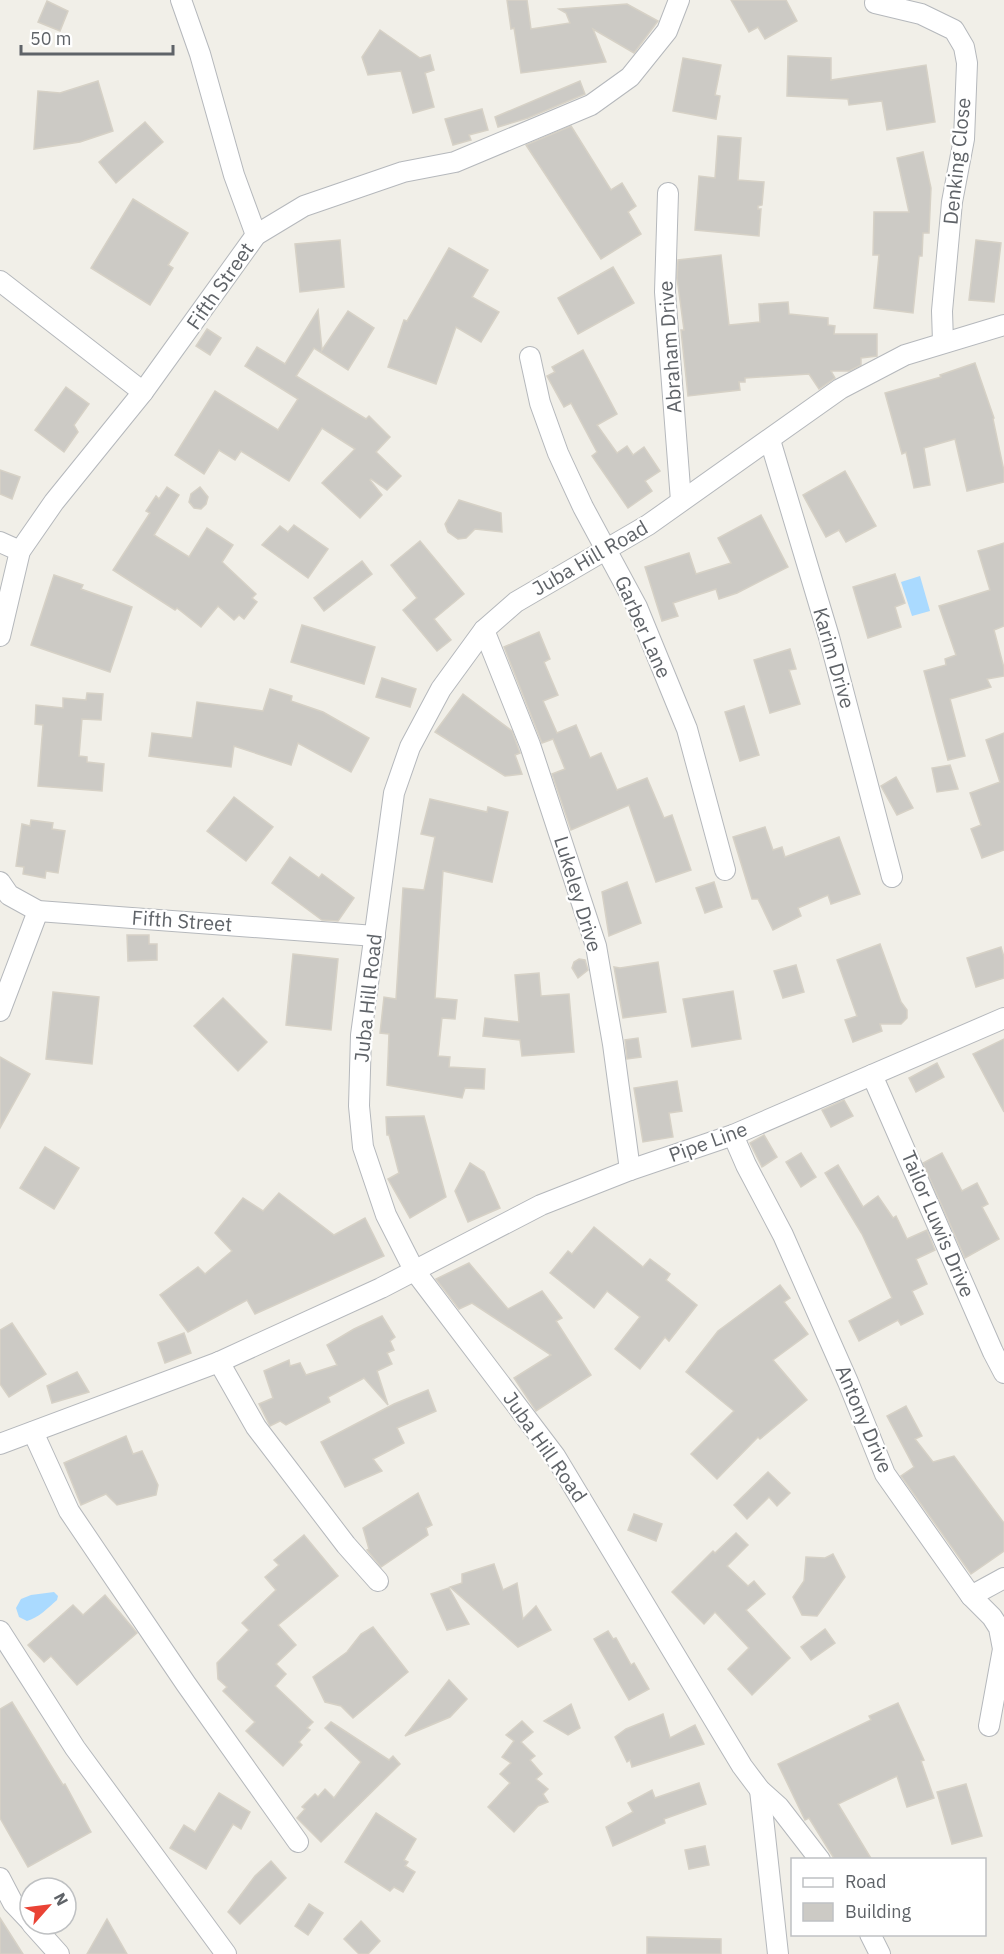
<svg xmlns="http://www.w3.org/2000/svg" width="1004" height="1954" viewBox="0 0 1004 1954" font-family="'IBM Plex Sans',sans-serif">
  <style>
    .water { fill: #aadaff }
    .building { fill: #cccac5; stroke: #d6d1c6; stroke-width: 1.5 }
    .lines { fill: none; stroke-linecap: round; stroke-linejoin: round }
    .minor-casing { stroke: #b5b8bc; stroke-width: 22 }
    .minor { stroke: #fff; stroke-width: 20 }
    .labels { text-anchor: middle; stroke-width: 4.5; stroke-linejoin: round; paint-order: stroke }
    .street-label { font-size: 20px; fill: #5f6368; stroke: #fff }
  </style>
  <rect width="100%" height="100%" fill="#f1efe8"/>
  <!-- water -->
  <g class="water">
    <polygon points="920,576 930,611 912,616 901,582"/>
    <path d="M54,1592l4,4 -1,4c-9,8 -19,18 -30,21l-8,-4 -3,-9 5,-9 10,-4z"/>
  </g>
  <!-- building -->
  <g class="building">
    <polygon points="507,0 527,0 531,29 570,23 566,13 559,9 627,4 658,21 634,53 593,29 606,62 521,73 514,28 511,29"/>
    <polygon points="731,0 786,0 797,21 765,39 758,27 749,32"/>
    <polygon points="47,1 68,11 60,31 38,22"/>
    <polygon points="380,30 420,58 430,55 434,70 425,73 434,107 413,113 401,71 368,75 362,57"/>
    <polygon points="788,56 831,58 831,80 926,65 935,122 887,130 882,101 849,105 848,99 787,96"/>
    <polygon points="683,58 721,65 715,95 720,96 716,119 673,111"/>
    <polygon points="98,81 113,131 80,142 34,149 38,91 60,93"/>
    <polygon points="580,81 585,94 528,118 498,127 495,117"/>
    <polygon points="482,109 488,130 469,135 471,140 453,145 445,119"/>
    <polygon points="145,122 163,142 116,183 99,162"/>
    <polygon points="571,126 611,190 622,183 636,206 628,212 641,234 601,259 526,145"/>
    <polygon points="718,136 741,138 738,180 764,182 762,205 758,206 758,209 761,209 759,236 695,230 699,176 715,178"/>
    <polygon points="923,152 931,188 929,233 923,233 922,256 919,256 913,313 874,308 879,255 873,255 874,212 909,212 897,158"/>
    <polygon points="133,199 188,233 168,265 173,268 150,305 91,268"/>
    <polygon points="340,240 344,287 300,292 295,244"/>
    <polygon points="976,240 1001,243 994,302 969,300"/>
    <polygon points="449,248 488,270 472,297 499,312 481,342 456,327 436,384 388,367 404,320 407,321"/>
    <polygon points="721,255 729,325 760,322 759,304 788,302 789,314 828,318 828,325 835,326 834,334 877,334 877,356 861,358 861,365 849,371 831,371 835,378 819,389 809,374 745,378 745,382 739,382 740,390 688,396 681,330 684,330 677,278 678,260"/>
    <polygon points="613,267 634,303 578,334 558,298"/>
    <polygon points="318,310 322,350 348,311 374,328 348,370 314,348 296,376 366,419 369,416 390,437 376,452 401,476 387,490 371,479 370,480 382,495 360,518 322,483 355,449 322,428 289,481 241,451 235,460 219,450 204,474 175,455 215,391 278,430 298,399 245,366 257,347 285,364"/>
    <polygon points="207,329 221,338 210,355 196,346"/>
    <polygon points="583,350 617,414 597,425 617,453 627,446 633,455 644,447 660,471 645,481 652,491 628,508 592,456 597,452 571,403 564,407 547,376 555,372 552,367"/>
    <polygon points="975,363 994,418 993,419 1004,471 1004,482 967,491 955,439 924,448 930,485 914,488 906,452 902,454 885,393 941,377 940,375"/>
    <polygon points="66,387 89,404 74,425 78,432 64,452 35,430"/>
    <polygon points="0,470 20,477 12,499 0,494"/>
    <polygon points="845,471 876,526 846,542 839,530 826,537 803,495"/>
    <polygon points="167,487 179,495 154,535 189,557 207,528 233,545 222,562 256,594 252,598 257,602 244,619 239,615 234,620 218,606 201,627 177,608 175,610 113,570 150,513 146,511 156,496 159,499"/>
    <polygon points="200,487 208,497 206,504 201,509 194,508 189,502 191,494"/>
    <polygon points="459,500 501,513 502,532 475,529 466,538 458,539 448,532 445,524"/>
    <polygon points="761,515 788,567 737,593 719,599 716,589 673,603 678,616 662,621 645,567 689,553 696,574 731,563 718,538"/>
    <polygon points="294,525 328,549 308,578 262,545 280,526 288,532"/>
    <polygon points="420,541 464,594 434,619 451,640 437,651 403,610 417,598 391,565"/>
    <polygon points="1004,543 1004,626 994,630 1004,668 1004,676 987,679 991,687 950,699 965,756 948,760 924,671 946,665 945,659 956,655 939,606 990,590 978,551"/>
    <polygon points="362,561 372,574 324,611 314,598"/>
    <polygon points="895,574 905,603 895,607 901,627 868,638 853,587"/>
    <polygon points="54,575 83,585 81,589 132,607 110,672 31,645"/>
    <polygon points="302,625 375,647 364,684 291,662"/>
    <polygon points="539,632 550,659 544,662 558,695 543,701 557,733 576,725 590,758 601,753 617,790 647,778 664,818 672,815 691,870 656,882 629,805 571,830 552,774 565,769 553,739 542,743 504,647"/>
    <polygon points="790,649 796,669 789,670 800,704 770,713 754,660"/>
    <polygon points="382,678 416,689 410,707 376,697"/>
    <polygon points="270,689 292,696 291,701 323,712 369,738 351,772 298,743 291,765 234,746 231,767 149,756 152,733 192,738 197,702 263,711"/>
    <polygon points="87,693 103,694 101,720 82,719 79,756 87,757 87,762 104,764 102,791 38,786 43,725 35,724 36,705 63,708 63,698 86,700"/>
    <polygon points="463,694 512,731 520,753 515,755 522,774 505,776 435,732"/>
    <polygon points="744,706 759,755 740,761 725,712"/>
    <polygon points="1004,733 1004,850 982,858 971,829 981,825 970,793 1000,782 986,740"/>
    <polygon points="950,765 958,789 937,792 932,768"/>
    <polygon points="896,777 913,808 897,815 881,786"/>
    <polygon points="234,797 273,827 246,861 207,831"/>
    <polygon points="430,799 487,812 488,807 508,812 492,882 443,871 435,998 457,1000 455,1019 442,1018 438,1056 450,1057 449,1067 485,1069 484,1089 465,1088 462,1098 387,1085 389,1034 380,1033 384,997 396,999 403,888 424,890 435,837 421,834"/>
    <polygon points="31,820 53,823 52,829 65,831 58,873 46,871 45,878 23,874 24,867 16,866 22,824 30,826"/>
    <polygon points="765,827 773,850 782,847 785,857 839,837 860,894 831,904 828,895 798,908 801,916 773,930 758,899 752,899 733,837"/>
    <polygon points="290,857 319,878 322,874 354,898 338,921 322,920 272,883"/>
    <polygon points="627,882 641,923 609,936 602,892"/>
    <polygon points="714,882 722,907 705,913 696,888"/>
    <polygon points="127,935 149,935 149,944 157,944 157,960 128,961"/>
    <polygon points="880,944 901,1002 907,1010 907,1018 901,1024 880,1024 882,1031 853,1042 845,1020 857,1016 837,960"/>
    <polygon points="1001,947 1004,957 1004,978 976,987 967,958"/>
    <polygon points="293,954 338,959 331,1030 286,1025"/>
    <polygon points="579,959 585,960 588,970 578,978 572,968 574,962"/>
    <polygon points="658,962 666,1012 623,1018 614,967 620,968"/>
    <polygon points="796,965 804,992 783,998 774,971"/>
    <polygon points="539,973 541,996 569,994 574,1052 522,1056 520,1040 483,1036 485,1018 519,1022 515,975"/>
    <polygon points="733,991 741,1039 692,1047 683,999"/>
    <polygon points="53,992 99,997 92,1064 46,1059"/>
    <polygon points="223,998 267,1042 238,1071 194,1026"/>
    <polygon points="638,1038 641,1057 627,1059 625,1040"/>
    <polygon points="1004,1039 1004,1112 973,1054"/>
    <polygon points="0,1057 30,1074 0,1128"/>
    <polygon points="937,1063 944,1077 916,1092 909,1078"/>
    <polygon points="677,1081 682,1111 669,1113 673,1137 643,1142 634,1088"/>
    <polygon points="844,1100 853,1116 831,1127 822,1110"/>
    <polygon points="424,1116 446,1197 410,1218 388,1179 399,1173 389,1135 387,1135 386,1117"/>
    <polygon points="764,1135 777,1157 762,1167 750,1143"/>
    <polygon points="45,1147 79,1168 54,1209 20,1188"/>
    <polygon points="801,1153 816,1177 801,1187 786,1162"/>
    <polygon points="942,1153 962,1191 977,1183 988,1204 982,1207 999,1239 965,1258 923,1163"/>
    <polygon points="470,1163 484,1172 500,1208 468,1222 455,1191"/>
    <polygon points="838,1165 863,1207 878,1196 893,1218 896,1216 907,1239 927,1230 935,1250 916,1259 927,1284 912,1291 923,1314 901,1325 898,1320 859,1341 849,1321 892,1298 862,1234 825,1173"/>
    <polygon points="279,1193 334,1235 365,1218 384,1256 255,1314 247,1300 188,1332 160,1295 198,1267 205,1274 232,1251 215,1233 243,1198 263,1211"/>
    <polygon points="594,1227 643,1267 650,1259 670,1274 666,1280 697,1305 669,1341 665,1337 640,1369 615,1349 640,1317 607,1291 594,1308 550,1273 568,1251 572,1254"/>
    <polygon points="469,1263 508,1309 542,1291 562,1318 556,1321 591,1375 536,1411 514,1378 551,1355 472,1303 459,1309 436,1279"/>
    <polygon points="780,1285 790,1298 784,1302 808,1334 773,1360 807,1400 760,1439 758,1437 717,1479 691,1454 734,1411 686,1372 718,1331"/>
    <polygon points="382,1316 395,1337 390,1341 394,1350 387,1353 392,1364 377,1371 388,1405 364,1378 328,1397 330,1402 286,1425 280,1421 270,1426 259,1404 273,1398 264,1371 289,1360 290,1366 300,1363 306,1375 337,1365 327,1345 354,1329"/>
    <polygon points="12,1323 46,1374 9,1397 0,1384 0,1330"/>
    <polygon points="184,1333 191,1353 165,1363 158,1343"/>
    <polygon points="77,1372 89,1392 52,1403 47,1386"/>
    <polygon points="428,1390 436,1411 397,1428 404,1443 373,1459 382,1471 345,1487 321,1442 394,1404"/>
    <polygon points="906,1406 922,1436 915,1439 933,1462 954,1456 1004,1523 1004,1551 971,1574 901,1476 914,1467 887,1416"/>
    <polygon points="126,1436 133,1454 142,1451 158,1485 156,1495 117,1505 106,1494 81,1505 64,1463"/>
    <polygon points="768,1472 790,1493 777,1506 769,1497 747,1519 734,1505"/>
    <polygon points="418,1493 432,1525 426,1528 428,1535 381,1567 367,1550 369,1549 363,1528"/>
    <polygon points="634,1514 662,1524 656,1541 628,1530"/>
    <polygon points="736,1533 748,1545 727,1566 748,1586 754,1581 765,1594 746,1610 790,1658 752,1695 728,1669 749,1648 715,1612 704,1624 672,1592 713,1551 715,1553"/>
    <polygon points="304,1535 338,1576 278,1625 296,1645 276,1664 286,1674 275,1686 313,1722 307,1728 310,1730 299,1742 302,1745 283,1766 246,1731 255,1722 223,1691 227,1687 218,1679 217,1663 249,1630 242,1623 276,1590 265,1577 279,1565 274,1560"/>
    <polygon points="833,1554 845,1577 817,1616 802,1615 793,1597 804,1581 806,1557 825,1558"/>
    <polygon points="494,1564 503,1590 517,1583 523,1619 536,1606 551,1630 518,1647 450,1587 462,1583 462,1574"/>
    <polygon points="449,1588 469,1624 447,1630 431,1594"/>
    <polygon points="105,1595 137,1633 77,1685 51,1656 44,1662 28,1645 73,1605 83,1615"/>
    <polygon points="373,1627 408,1672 353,1718 341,1706 325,1702 313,1677 347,1652 361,1634"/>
    <polygon points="825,1629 835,1643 811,1660 801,1647"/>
    <polygon points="608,1631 613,1639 616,1638 631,1665 634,1663 649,1689 629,1700 594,1639"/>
    <polygon points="449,1680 467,1699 450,1717 405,1736"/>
    <polygon points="12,1702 63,1785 65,1784 91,1832 28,1867 0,1818 0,1709"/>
    <polygon points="898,1703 924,1760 921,1761 934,1798 907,1807 897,1776 838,1804 872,1860 835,1860 809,1818 805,1820 778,1764 871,1720 869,1716"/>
    <polygon points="571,1704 580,1728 568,1735 544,1721"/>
    <polygon points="663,1714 670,1738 695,1725 704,1744 632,1767 630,1760 627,1762 615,1737 626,1729"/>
    <polygon points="522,1721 533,1732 521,1742 535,1756 530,1760 542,1774 536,1779 548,1789 543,1794 548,1802 538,1806 514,1832 488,1807 510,1783 500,1774 511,1763 502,1757 514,1741 506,1735"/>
    <polygon points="331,1722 389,1760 393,1756 400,1764 321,1842 297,1818 305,1809 302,1807 315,1794 318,1797 325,1789 334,1798 361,1762 325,1728"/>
    <polygon points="699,1783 706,1804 664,1819 665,1823 613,1846 606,1827 633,1812 628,1803 652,1790 655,1798"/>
    <polygon points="966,1784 982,1836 952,1844 937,1792"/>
    <polygon points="219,1793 250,1812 241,1829 233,1824 206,1869 170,1848 184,1825 195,1832"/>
    <polygon points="376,1813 416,1839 404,1860 408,1862 405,1866 415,1872 403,1892 394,1887 390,1891 345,1862"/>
    <polygon points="705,1846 709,1865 689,1869 685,1850"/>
    <polygon points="271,1861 286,1878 240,1924 228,1912 255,1876"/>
    <polygon points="309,1904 323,1913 308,1935 295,1926"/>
    <polygon points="0,1918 23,1954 0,1954"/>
    <polygon points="107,1919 127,1954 87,1954"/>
    <polygon points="361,1921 380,1941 368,1954 359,1954 344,1939"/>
    <polygon points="647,1937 721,1939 721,1954 647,1954"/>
  </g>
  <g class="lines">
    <!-- minor casing -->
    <g class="minor-casing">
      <g id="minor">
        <polyline points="181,0 200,54 234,175 256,235"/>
        <polyline points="875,3 921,14 954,30 964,47 967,63 964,139 952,202 942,311 943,342"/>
        <polyline points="668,193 665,292 681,501"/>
        <polyline points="0,281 143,392"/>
        <polyline points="530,357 540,403 558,453 583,507 637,607 687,729 725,870"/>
        <polyline points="770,440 829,637 892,877"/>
        <polyline points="0,542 20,551"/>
        <polyline points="484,630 530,745 596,946 613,1044 630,1170"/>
        <polyline points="0,636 20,551 54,502 143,392 256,235 304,206 403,172 455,162 591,105 630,77 667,31 679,0"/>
        <polyline points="0,882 9,895 38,911 375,936"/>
        <polyline points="0,1011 38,911"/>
        <polyline points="872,1075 993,1352 1004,1373"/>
        <polyline points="733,1135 746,1165 783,1235 848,1382 885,1474 971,1596 992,1617 999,1628 1003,1649 989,1726"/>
        <polyline points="219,1362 256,1427 346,1545 378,1581"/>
        <polyline points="33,1432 69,1511 186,1684 298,1842"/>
        <polyline points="0,1444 219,1362 381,1288 541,1205 630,1170 733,1135 1004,1018"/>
        <polyline points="971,1596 1004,1578"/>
        <polyline points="0,1631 75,1748 226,1954"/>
        <polyline points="760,1790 778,1954"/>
        <polyline points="820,1860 779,1807 760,1790 742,1766 555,1456 414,1270 386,1215 363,1147 359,1106 361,1035 394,793 410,747 441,689 484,630 516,602 648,525 840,389 905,355 1004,325"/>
        <polyline points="0,1878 13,1903 30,1921"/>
        <polyline points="32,1924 59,1954"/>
        <polyline points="870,1934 880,1954"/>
      </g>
    </g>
    <!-- minor -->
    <use href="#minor" class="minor"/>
  </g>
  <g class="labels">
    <!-- street labels -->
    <g class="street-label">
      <text transform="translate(957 161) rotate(-84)" y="7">Denking Close</text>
      <text transform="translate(220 286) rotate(-55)" y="7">Fifth Street</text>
      <text transform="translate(670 347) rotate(-94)" y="7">Abraham Drive</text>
      <text transform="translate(590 558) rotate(-30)" y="7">Juba Hill Road</text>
      <text transform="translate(643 627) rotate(66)" y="7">Garber Lane</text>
      <text transform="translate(834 658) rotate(74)" y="7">Karim Drive</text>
      <text transform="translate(578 894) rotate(73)" y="7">Lukeley Drive</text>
      <text transform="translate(182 921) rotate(4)" y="7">Fifth Street</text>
      <text transform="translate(368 998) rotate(-84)" y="7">Juba Hill Road</text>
      <text transform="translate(708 1142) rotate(-20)" y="7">Pipe Line</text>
      <text transform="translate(938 1224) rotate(67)" y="7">Tailor Luwis Drive</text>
      <text transform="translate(864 1419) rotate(67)" y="7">Antony Drive</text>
      <text transform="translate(545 1447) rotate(55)" y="7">Juba Hill Road</text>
    </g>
  </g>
  <!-- legend -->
  <rect x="791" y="1858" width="195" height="78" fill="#ffffff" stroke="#bfc1c3" stroke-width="1.5"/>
  <rect x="803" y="1878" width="30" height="9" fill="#ffffff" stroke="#bfc1c3" stroke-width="1.5"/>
  <text x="845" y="1888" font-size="18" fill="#5f6368">Road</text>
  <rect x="803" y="1903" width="30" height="18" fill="#cccac5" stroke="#bfc1c3" stroke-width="1.5"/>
  <text x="845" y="1918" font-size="18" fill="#5f6368">Building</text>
  <!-- north arrow -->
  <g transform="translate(48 1906) rotate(62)"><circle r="28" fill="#ffffff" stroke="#bfc1c3" stroke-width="1.5"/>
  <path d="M0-4.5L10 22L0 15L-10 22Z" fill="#ea4335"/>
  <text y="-9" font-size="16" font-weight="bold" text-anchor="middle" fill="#5f6368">N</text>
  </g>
  <!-- scale -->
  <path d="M21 45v9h152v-9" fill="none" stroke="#5f6368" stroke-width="3"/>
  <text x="30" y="45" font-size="18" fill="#5f6368" stroke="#ffffff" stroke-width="4.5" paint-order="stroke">50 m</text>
</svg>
